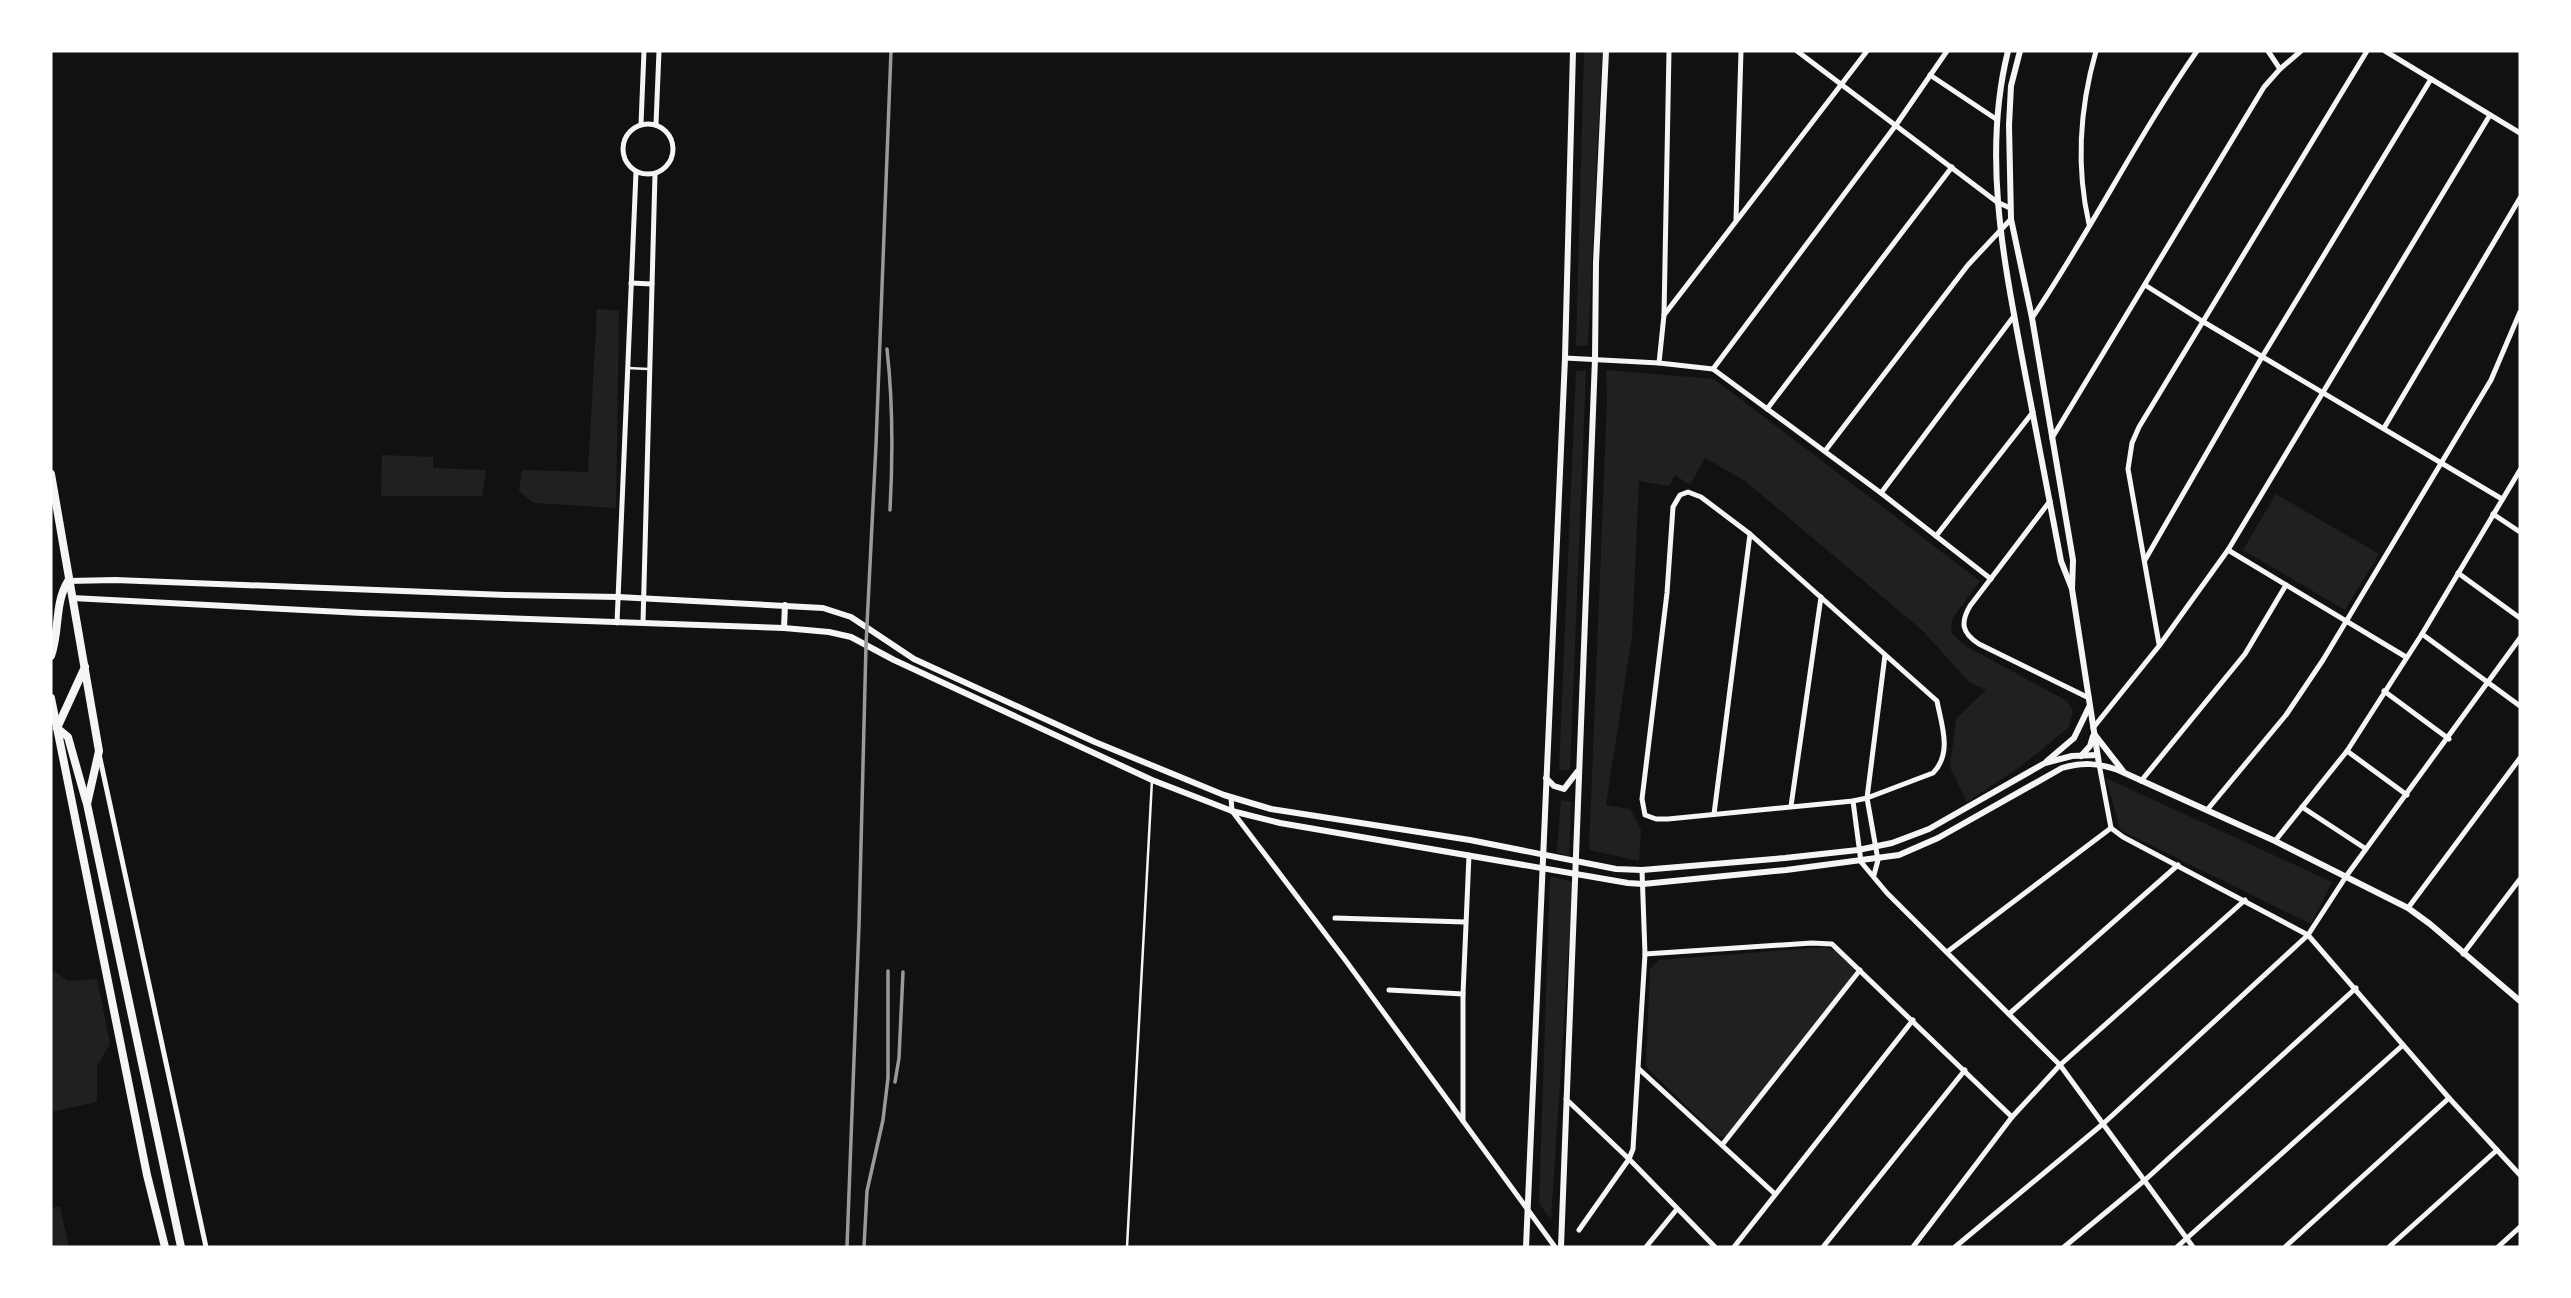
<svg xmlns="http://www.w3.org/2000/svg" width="2571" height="1298" viewBox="0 0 2571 1298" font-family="Ubuntu,sans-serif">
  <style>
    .green { fill: #202020 }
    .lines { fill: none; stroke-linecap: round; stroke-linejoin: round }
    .service { stroke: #f5f5f5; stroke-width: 2.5 }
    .minor { stroke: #f5f5f5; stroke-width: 5 }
    .tertiary { stroke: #f5f5f5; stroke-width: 6 }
    .primary { stroke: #f5f5f5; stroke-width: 8 }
    .rail { stroke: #9a9a9a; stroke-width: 3.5 }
  </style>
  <rect width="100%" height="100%" fill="#111"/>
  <!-- green -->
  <g class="green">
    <polygon points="1584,51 1602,51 1588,345 1576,346"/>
    <polygon points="597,309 619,311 616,508 534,503 519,491 522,470 588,472"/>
    <polygon points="1586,370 1570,770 1559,770 1576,371"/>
    <polygon points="1606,370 1714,379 1980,581 1952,619 1951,633 1964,645 2067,701 2073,711 2069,727 2020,767 1967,802 1950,767 1956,719 1986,690 1969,682 1923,631 1745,481 1705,458 1690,485 1675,475 1669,486 1639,481 1632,636 1606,805 1630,809 1641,829 1639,861 1589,850 1607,401"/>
    <polygon points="382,455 433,457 433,468 486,470 482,496 381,496"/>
    <polygon points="2276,494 2379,554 2345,610 2243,550"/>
    <polygon points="2106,778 2332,882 2311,924 2120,830"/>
    <polygon points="1561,800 1571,802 1569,857 1557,852"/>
    <polygon points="1550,876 1573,882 1551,1220 1539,1203"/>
    <polygon points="1825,947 1836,951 1854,969 1852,976 1727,1137 1718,1136 1648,1069 1646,1063 1650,969 1659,960"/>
    <polygon points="51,969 68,981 97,979 110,1044 97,1066 97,1102 51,1112"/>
    <polygon points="60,1206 69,1247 51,1247 51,1208"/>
  </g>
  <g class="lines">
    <!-- service -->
    <g class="service">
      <polyline points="628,368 648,369"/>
      <polyline points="1127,1247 1152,780"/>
    </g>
    <!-- minor -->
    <g class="minor">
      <polyline points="1797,51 1997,202 2010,208"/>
      <polyline points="2268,51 2280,69"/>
      <polyline points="2385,51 2520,133"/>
      <polyline points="1930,75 1996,119"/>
      <circle cx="648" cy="149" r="25"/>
      <polyline points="641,124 644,51"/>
      <polyline points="656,124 659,51"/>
      <polyline points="1736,219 1741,51"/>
      <path d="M2089,224c-13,-57 -9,-117 7,-173"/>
      <polyline points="631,283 652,284"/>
      <polyline points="2145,285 2202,321 2502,499"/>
      <polyline points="1664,315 1867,51"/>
      <path d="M2032,318c59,-87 105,-181 165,-267"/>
      <polyline points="1565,358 1659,363 1713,369 1881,493 1991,579"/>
      <polyline points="1659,363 1664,315 1669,51"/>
      <polyline points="1713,369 1896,125 1947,51"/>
      <polyline points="1767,409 1952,167"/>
      <polyline points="2384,428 2520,198"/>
      <polyline points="2052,438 2264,87 2280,69 2301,51"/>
      <polyline points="1825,451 1968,265 2011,219"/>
      <path d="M1688,492l13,5 49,37 187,167c4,22 16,52 -4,72l-66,25 -14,3 -185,18h-12l-11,-4 -3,-16 25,-206 6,-86 7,-12z"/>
      <polyline points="1881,493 2014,316"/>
      <path d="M2050,501l-80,105c-10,17 -8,27 9,38l110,54"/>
      <polyline points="2493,514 2520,532"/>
      <polyline points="1936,536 2033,412"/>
      <polyline points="2228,550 2406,657"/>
      <polyline points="2145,560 2262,357 2431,79"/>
      <polyline points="2458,573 2520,618"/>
      <polyline points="617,623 636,172"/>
      <polyline points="643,623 655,174"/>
      <polyline points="2422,634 2520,706"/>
      <polyline points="2159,644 2128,469 2132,443 2139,427 2367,51"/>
      <polyline points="2384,691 2449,739"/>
      <polyline points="2093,728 2159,646 2228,550 2490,115"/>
      <polyline points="2347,751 2407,795"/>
      <polyline points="99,754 206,1247"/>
      <polyline points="2099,764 2111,828 2123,837 2308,935 2449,1098 2520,1175"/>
      <polyline points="2141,781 2245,654 2286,585"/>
      <polyline points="1231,797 1232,811 1346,961 1555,1247"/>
      <polyline points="1853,801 1861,862 1887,893 2060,1065 2193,1247"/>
      <polyline points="1791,806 1821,597"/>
      <polyline points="2302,807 2366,849"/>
      <polyline points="2207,810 2286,715 2323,660 2491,380 2520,312"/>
      <polyline points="1714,814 1750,534"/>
      <polyline points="2275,841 2347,751 2422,634 2520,470"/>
      <polyline points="1874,875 1878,860 1867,798 1885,655"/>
      <polyline points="2408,908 2520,758"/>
      <polyline points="1335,918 1465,922"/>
      <polyline points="1947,952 2111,828"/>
      <polyline points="1645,954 1812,943 1832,944 2012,1117"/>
      <polyline points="2463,954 2520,879"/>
      <polyline points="1389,990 1463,994"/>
      <polyline points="2009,1014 2178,865"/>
      <polyline points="1639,1069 1775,1194"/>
      <polyline points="1566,1099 1629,1159 1715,1247"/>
      <polyline points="1463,1121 1463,994 1469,855"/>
      <polyline points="1722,1145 1860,970"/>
      <polyline points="1579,1230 1629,1159 1633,1149 1645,954 1642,870"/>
      <polyline points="1646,1247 1677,1209"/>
      <polyline points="1734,1247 1913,1020"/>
      <polyline points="1823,1247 1965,1070"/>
      <polyline points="1913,1247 2012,1117 2060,1065 2245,900"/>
      <polyline points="1955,1247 2104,1123 2308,935 2347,875 2520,638"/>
      <polyline points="2064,1247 2145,1180 2356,988"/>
      <polyline points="2177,1247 2403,1045"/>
      <polyline points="2285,1247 2449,1098"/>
      <polyline points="2389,1247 2497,1150"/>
      <polyline points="2498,1247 2520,1227"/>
    </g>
    <!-- tertiary -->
    <g class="tertiary">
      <path d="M2008,51c-25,100 -6,201 13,301 13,70 27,139 40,209l11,28"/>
      <polyline points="2020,51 2011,86 2009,125 2011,219 2032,318 2073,560 2072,589 2099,764"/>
      <polyline points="68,581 115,580 506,595 618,597 823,608 851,617 914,659 1095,742 1224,795 1271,809 1470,840 1616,869 1642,870 1785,858 1858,850 1892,843 1929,829 2045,763 2072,756 2097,755"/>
      <path d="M72,598l290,15 422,15 45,4 22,5 43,23 258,120 80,31 48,12 348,60 15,1 143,-14 113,-15 39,-17 124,-70c20,-6 36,-5 56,2l157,71 133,67 22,16 90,77"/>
      <polyline points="784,628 785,605"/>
      <polyline points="2095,735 2123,771"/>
      <polyline points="2081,756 2090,746 2093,736"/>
      <polyline points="2047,761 2074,738 2089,707"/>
      <polyline points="1546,778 1554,786 1564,789 1577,772"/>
      <polyline points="1526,1247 1565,358 1573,51"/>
      <polyline points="1561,1247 1595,359 1596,263 1606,51"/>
    </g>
    <!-- primary -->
    <g class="primary">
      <polyline points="51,474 99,751 87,804 181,1247"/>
      <path d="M51,656c9,-25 3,-52 17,-75"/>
      <polyline points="51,698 147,1175 165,1247"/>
      <polyline points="57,728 68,737 86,801"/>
      <polyline points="57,728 85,667"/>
    </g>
    <!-- rail -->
    <g class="rail">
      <path d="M887,349c6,54 6,106 3,161"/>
      <polyline points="895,1082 899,1058 903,972"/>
      <polyline points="847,1247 859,925 866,645 876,445 891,51"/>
      <polyline points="864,1247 867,1191 883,1120 888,1078 888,971"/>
    </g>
  </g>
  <!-- border -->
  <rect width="2571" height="1298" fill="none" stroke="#ffffff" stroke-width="105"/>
</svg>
